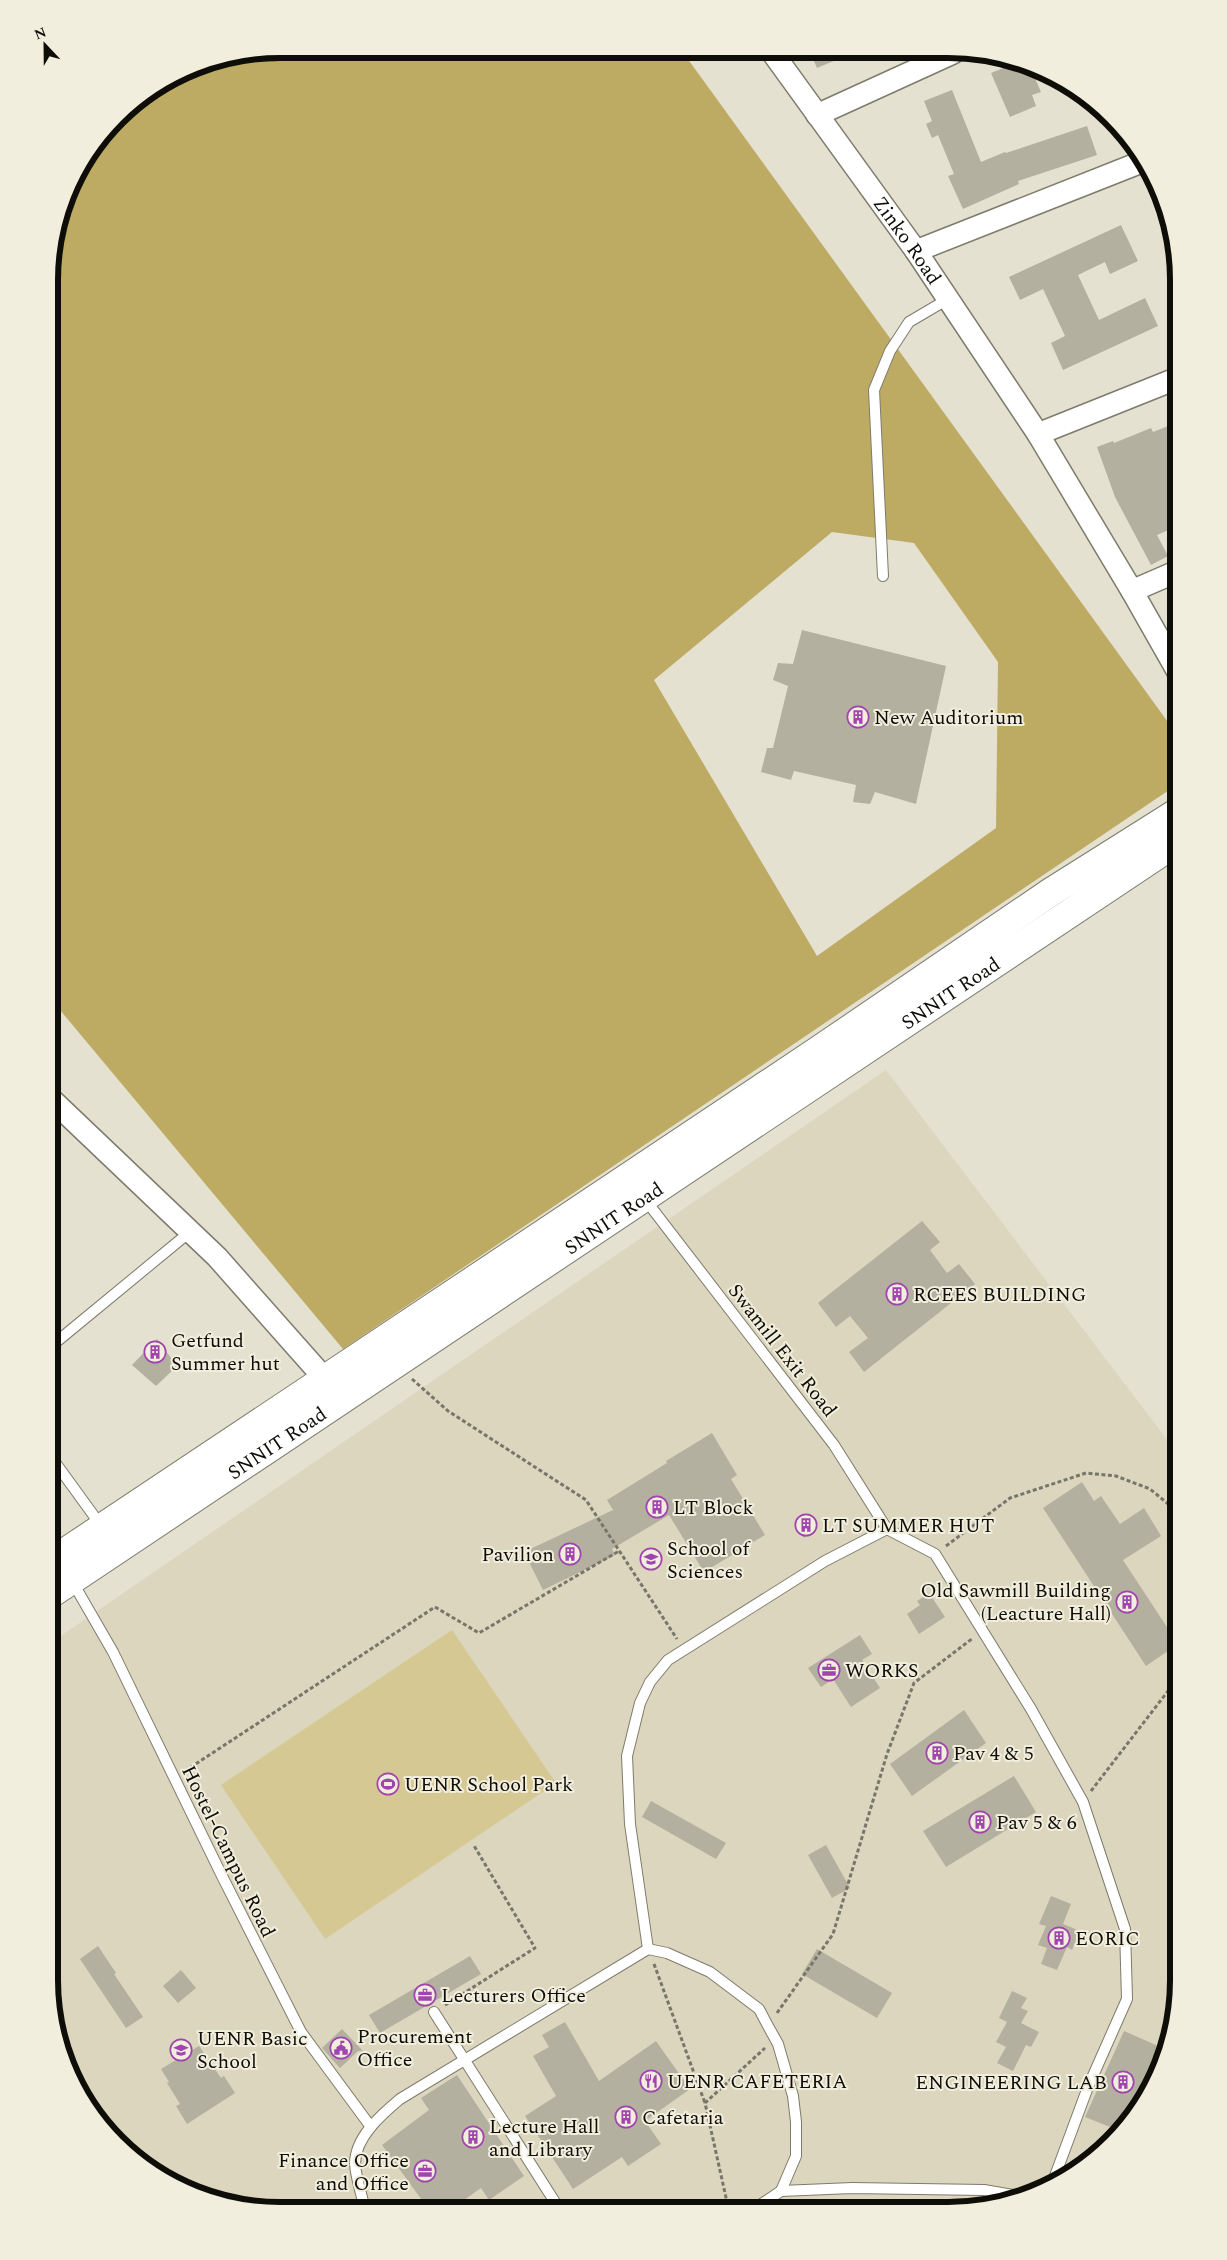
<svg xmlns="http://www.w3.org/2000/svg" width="1227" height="2260" viewBox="0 0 1227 2260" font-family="Spectral,serif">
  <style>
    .built { fill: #dbd6bd }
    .green { fill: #d5c893 }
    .forest { fill: #bdab63; fill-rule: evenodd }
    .building { fill: #b4b0a0 }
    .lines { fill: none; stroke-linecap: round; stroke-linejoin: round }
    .lane-casing { stroke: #7e7b6c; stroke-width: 12 }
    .street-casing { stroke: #7e7b6c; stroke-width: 24 }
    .secondary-casing { stroke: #7e7b6c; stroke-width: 30 }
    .path { stroke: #78766a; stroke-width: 3; stroke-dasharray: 4 2.5; stroke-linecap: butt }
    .lane { stroke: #fff; stroke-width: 10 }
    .street { stroke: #fff; stroke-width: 21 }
    .secondary { stroke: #fff; stroke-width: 28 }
    .labels { text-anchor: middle; stroke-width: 4; stroke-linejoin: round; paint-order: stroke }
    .street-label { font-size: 20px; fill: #0e0d07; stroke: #f2eedd }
    .poi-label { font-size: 20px; fill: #0e0d07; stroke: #f2eedd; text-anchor: start }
    .rim { fill: none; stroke: #0e0d07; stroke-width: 6 }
  </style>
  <rect width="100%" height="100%" fill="#e5e1d0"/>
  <!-- built -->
  <polygon class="built" points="886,1070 1178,1454 1178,1995 1161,2068 1130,2121 1076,2172 1022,2199 947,2211 249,2209 178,2188 128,2154 88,2109 61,2055 49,1980 49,1644"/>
  <!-- green -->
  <polygon class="green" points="452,1630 556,1783 325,1939 221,1785"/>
  <!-- forest -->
  <path class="forest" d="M280,49l402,2 496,685v48l-835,565 -293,-351 1,-748 22,-73 54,-71 65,-40zM832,532l82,11 84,119 -2,166 -179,128 -163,-276z"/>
  <!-- building -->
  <g class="building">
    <polygon points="810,52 855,52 817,68"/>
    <polygon points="1018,62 1022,72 1031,69 1041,92 1032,95 1036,106 1010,117 991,73"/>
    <polygon points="952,90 981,162 1005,152 1006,153 1087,126 1097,155 1018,181 1019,184 963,209 948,176 954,174 938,135 932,138 926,124 932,121 924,101"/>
    <polygon points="1121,225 1138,261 1110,274 1105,262 1078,275 1099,320 1145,298 1158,326 1063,370 1051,343 1065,336 1043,289 1020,300 1009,277"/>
    <polygon points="1178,422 1178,526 1157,535 1168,556 1151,565 1115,497 1097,447 1113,441 1114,443 1151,428 1153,432"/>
    <polygon points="802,630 946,666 916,804 875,792 870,804 853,802 856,785 794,771 791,780 761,772 767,748 773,748 788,686 773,680 778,663 793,664"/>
    <polygon points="922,1221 940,1242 930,1250 947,1273 959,1264 975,1284 864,1372 849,1352 868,1338 850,1316 836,1327 818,1303"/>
    <polygon points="157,1339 177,1366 156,1386 132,1365"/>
    <polygon points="712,1433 737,1475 731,1479 765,1535 704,1572 669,1515 612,1549 615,1555 543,1590 524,1552 613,1510 607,1500 667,1463 666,1461"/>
    <polygon points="1082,1482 1094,1501 1101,1496 1120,1524 1144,1508 1161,1536 1123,1560 1178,1644 1146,1666 1043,1508"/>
    <polygon points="809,1515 818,1528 804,1538 795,1523"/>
    <polygon points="929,1593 945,1617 919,1634 907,1614 920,1605 917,1601"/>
    <polygon points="860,1635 872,1654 862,1660 880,1688 851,1707 833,1679 821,1687 808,1668"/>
    <polygon points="964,1710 986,1743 912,1796 890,1764"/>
    <polygon points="1014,1776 1036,1812 946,1867 923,1831"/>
    <polygon points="651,1801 726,1843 716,1859 642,1817"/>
    <polygon points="826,1845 850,1888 832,1898 808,1855"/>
    <polygon points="1051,1896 1071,1904 1063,1924 1080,1931 1072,1950 1067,1947 1057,1970 1041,1964 1047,1948 1038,1945 1046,1926 1039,1924"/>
    <polygon points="98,1946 116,1973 114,1974 143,2017 126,2028 80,1959"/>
    <polygon points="817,1949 892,1993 877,2018 802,1974"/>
    <polygon points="470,1956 481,1974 380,2033 369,2015"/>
    <polygon points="181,1970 196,1988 178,2003 163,1986"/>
    <polygon points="1012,1991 1027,1998 1021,2008 1028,2011 1021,2023 1039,2032 1031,2047 1026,2045 1013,2071 997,2063 1006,2047 996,2042 1007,2022 999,2018"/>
    <polygon points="565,2022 599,2081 656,2041 690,2089 645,2121 661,2144 628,2166 622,2157 573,2189 525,2116 556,2096 533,2056 549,2047 542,2035"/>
    <polygon points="342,2029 363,2051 358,2051 340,2068 322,2048"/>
    <polygon points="1124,2031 1165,2049 1161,2068 1130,2121 1120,2131 1085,2117"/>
    <polygon points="199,2046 221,2078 224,2076 235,2093 187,2124 176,2106 180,2104 167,2083 169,2082 161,2069"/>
    <polygon points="457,2075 524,2176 489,2200 481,2188 450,2210 429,2210 382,2145 429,2110 421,2098"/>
  </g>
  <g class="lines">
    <!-- lane casing -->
    <g class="lane-casing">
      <g id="lane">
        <polyline points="883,576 874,390 890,351 909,322 948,299"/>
        <polyline points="644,1198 834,1445 887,1529"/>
        <polyline points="49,1348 191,1231"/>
        <polyline points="49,1454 102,1527"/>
        <polyline points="887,1529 935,1554 1031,1709 1083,1802 1125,1929 1127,1999 1088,2087 1052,2184"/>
        <polyline points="72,1581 113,1652 221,1874 301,2032 371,2127"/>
        <polyline points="648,1949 630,1824 627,1756 640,1703 650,1682 668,1660 825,1561 887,1529"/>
        <polyline points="648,1949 667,1953 710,1972 759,2009 768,2026 778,2044 793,2096 796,2122 796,2156 781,2191"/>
        <polyline points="434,2012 560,2210"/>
        <polyline points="781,2191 852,2188 984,2190 1025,2197"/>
        <path d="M365,2210c-3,-15 -9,-31 -10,-46 0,-27 26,-49 45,-65l248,-150"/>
        <polyline points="751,2211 781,2191"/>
      </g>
    </g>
    <!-- street casing -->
    <g class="street-casing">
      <g id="street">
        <path id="s1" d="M772,52l144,199 122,183"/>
        <polyline points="817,115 953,53"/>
        <polyline points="916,251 1144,161"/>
        <polyline points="1132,591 1038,434 1178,378"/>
        <polyline points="1178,672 1132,591 1178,571"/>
        <polyline points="50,1098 217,1257 325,1379"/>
      </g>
    </g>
    <!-- secondary casing -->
    <g class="secondary-casing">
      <g id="secondary">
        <polyline points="49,1563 816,1052 1051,892 1178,812"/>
        <path id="s2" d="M49,1595l1129,-754"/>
      </g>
    </g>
    <!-- path -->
    <g class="path">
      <polyline points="412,1379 448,1411 586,1500 677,1639"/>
      <polyline points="946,1546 1010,1498 1086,1473 1116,1476 1150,1489 1178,1512"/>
      <polyline points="185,1771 435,1607 479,1633 619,1551"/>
      <polyline points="1091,1791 1178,1678"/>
      <polyline points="654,1964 705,2103"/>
      <polyline points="445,2005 535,1948 473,1844"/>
      <polyline points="777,2013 833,1934 887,1754 914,1683 973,1638"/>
      <polyline points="729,2211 705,2103 765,2048"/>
    </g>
    <!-- lane -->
    <use href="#lane" class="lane"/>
    <!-- street -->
    <use href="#street" class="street"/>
    <!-- secondary -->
    <use href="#secondary" class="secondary"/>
  </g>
  <!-- icons -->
  <defs>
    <g id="building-ring" transform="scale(1.125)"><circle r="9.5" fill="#f2eedd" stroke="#a044ae" stroke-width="1.5"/><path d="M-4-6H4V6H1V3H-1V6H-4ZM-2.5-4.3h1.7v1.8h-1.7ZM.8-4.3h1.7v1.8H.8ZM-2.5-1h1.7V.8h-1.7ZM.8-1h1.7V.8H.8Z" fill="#a044ae"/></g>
    <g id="university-ring" transform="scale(1.125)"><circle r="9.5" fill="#f2eedd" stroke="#a044ae" stroke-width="1.5"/><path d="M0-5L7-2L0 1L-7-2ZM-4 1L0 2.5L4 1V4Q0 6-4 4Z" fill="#a044ae"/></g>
    <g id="office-ring" transform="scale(1.125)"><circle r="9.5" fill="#f2eedd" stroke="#a044ae" stroke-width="1.5"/><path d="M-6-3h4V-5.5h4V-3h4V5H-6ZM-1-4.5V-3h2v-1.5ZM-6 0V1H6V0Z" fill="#a044ae"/></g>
    <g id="stadium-ring" transform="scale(1.125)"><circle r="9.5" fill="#f2eedd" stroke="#a044ae" stroke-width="1.5"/><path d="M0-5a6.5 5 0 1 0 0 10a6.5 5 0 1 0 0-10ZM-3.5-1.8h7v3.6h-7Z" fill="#a044ae"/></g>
    <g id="civic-ring" transform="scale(1.125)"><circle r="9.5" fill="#f2eedd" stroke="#a044ae" stroke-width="1.5"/><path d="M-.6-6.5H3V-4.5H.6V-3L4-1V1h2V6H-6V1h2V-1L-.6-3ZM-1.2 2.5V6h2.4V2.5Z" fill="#a044ae"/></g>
    <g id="school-ring" transform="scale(1.125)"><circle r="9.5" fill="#f2eedd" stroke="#a044ae" stroke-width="1.5"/><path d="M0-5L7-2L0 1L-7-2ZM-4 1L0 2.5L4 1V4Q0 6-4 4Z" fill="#a044ae"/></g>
    <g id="restaurant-ring" transform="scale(1.125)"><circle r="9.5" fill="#f2eedd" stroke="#a044ae" stroke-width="1.5"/><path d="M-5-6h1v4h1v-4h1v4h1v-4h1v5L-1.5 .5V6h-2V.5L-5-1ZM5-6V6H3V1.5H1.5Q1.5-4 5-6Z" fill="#a044ae"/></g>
  </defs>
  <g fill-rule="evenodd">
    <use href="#building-ring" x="858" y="717"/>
    <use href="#building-ring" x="897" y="1294"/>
    <use href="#building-ring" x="155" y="1352"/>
    <use href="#building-ring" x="657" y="1507"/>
    <use href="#building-ring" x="806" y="1525"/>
    <use href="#building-ring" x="570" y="1554"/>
    <use href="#university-ring" x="651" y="1559"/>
    <use href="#building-ring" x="1127" y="1602"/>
    <use href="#office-ring" x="829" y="1670"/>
    <use href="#building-ring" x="937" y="1753"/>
    <use href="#stadium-ring" x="388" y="1784"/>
    <use href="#building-ring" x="980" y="1822"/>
    <use href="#building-ring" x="1059" y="1938"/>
    <use href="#office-ring" x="425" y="1995"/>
    <use href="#civic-ring" x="341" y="2048"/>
    <use href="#school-ring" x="181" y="2050"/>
    <use href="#restaurant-ring" x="651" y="2081"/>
    <use href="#building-ring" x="1123" y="2082"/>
    <use href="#building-ring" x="626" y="2117"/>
    <use href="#building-ring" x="473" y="2137"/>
    <use href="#office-ring" x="425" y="2171"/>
  </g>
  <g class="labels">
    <!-- street labels -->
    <g class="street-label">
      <text dy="7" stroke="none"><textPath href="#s1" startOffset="232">Zinko Road</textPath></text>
      <text dy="7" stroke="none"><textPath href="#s2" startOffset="1084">SNNIT Road</textPath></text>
      <text dy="7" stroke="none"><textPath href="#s2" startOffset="679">SNNIT Road</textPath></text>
      <text transform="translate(783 1350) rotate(52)" y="7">Swamill Exit Road</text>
      <text dy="7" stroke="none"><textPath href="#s2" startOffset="274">SNNIT Road</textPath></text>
      <text transform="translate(229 1851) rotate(64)" y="7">Hostel-Campus Road</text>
    </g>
    <!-- poi labels -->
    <g class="poi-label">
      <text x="874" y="724">New Auditorium</text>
      <text x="913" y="1301">RCEES BUILDING</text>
      <text x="171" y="1347">Getfund<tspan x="171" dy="23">Summer hut</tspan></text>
      <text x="673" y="1514">LT Block</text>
      <text x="822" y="1532">LT SUMMER HUT</text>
      <text x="667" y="1555">School of<tspan x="667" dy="23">Sciences</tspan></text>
      <text x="554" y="1561" text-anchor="end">Pavilion</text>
      <text x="1111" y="1597" text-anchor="end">Old Sawmill Building<tspan x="1111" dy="23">(Leacture Hall)</tspan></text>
      <text x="845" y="1677">WORKS</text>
      <text x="953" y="1760">Pav 4 &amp; 5</text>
      <text x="404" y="1791">UENR School Park</text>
      <text x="996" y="1829">Pav 5 &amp; 6</text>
      <text x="1075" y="1945">EORIC</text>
      <text x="441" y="2002">Lecturers Office</text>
      <text x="357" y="2043">Procurement<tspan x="357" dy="23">Office</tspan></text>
      <text x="197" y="2045">UENR Basic<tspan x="197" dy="23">School</tspan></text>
      <text x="667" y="2088">UENR CAFETERIA</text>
      <text x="1107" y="2089" text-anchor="end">ENGINEERING LAB</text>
      <text x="642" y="2124">Cafetaria</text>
      <text x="489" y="2133">Lecture Hall<tspan x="489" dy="23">and Library</tspan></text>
      <text x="409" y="2167" text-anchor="end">Finance Office<tspan x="409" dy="23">and Office</tspan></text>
    </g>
  </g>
  <!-- crop -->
  <path d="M0 0H1227V2260H0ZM280 58H948A222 222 0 0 1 1170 280V1980A222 222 0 0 1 948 2202H280A222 222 0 0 1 58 1980V280A222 222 0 0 1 280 58Z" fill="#f2eedd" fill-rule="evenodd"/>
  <path class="rim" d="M280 58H948A222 222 0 0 1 1170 280V1980A222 222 0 0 1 948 2202H280A222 222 0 0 1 58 1980V280A222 222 0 0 1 280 58Z"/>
  <!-- north arrow -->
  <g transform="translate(45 45) rotate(338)" stroke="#f2eedd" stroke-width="4" paint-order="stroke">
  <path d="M0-4L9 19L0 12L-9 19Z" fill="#0e0d07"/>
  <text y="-8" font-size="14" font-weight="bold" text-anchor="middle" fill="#0e0d07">N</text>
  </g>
</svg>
